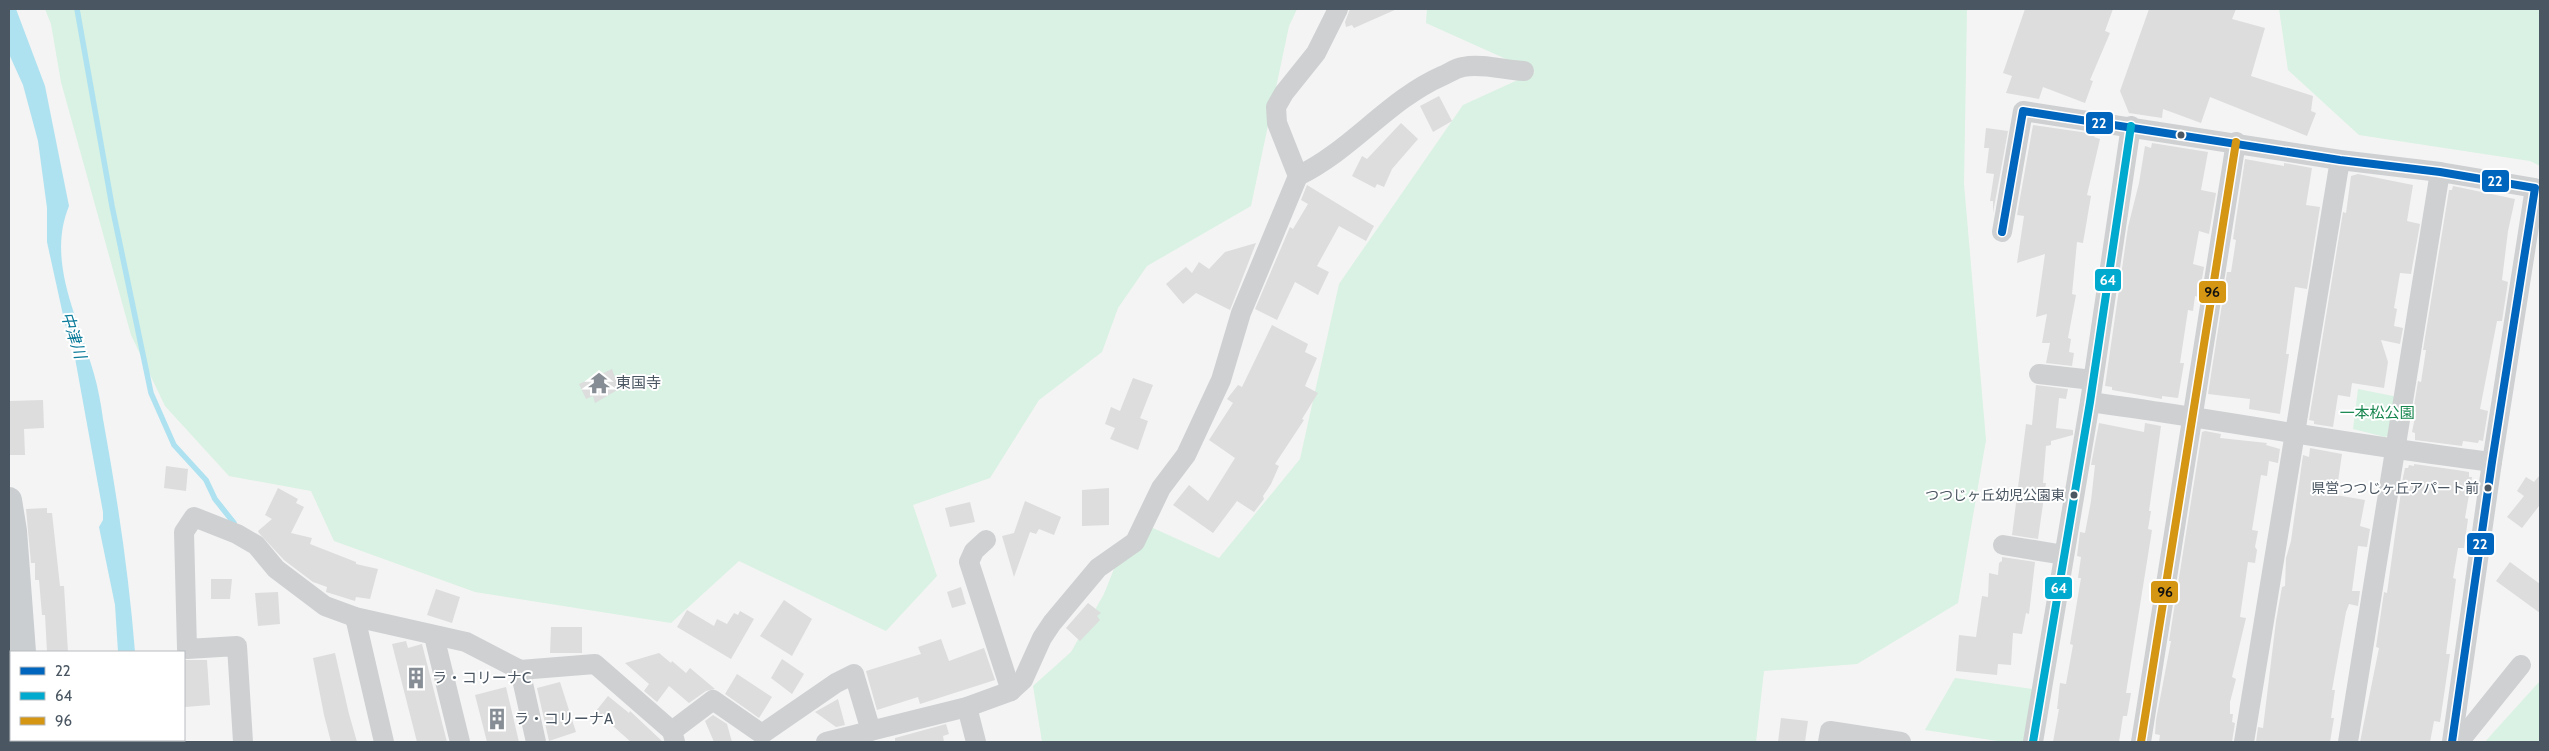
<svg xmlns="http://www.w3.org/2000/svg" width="2549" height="751" viewBox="0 0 2549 751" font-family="Cabin,'Noto Sans JP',sans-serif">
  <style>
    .green { fill: #d9f2e3 }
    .water { fill: #aee2f0 }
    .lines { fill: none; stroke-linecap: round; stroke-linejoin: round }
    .stream { stroke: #aee2f0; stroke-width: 5.5 }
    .building { fill: #ddddde }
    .minor { stroke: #ced0d2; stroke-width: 20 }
    .major { stroke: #caced1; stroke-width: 26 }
    .bus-1-casing { stroke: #fff; stroke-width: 11 }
    .bus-2-casing { stroke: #fff; stroke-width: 11 }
    .bus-3-casing { stroke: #fff; stroke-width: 11 }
    .bus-1 { stroke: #0065bd; stroke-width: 8 }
    .bus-2 { stroke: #00a9ce; stroke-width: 8 }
    .bus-3 { stroke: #d49613; stroke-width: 8 }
    .bus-dot { fill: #4a5661; stroke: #fff; stroke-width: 2 }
    .labels { text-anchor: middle; stroke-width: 4; stroke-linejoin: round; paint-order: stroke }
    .bus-label { font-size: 14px; fill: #4a5661; stroke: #fff; text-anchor: end }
    .poi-label { font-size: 15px; fill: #4a5661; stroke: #fff; text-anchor: start }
    .park-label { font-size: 15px; fill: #17864f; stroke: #fff }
    .water-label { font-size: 16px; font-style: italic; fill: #0c7c9b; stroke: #fff }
    .line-badge { stroke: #fff; stroke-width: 2 }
    .badge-label { font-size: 14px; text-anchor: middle; font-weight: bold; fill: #fff }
    .pale-badge-label { font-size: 14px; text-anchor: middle; font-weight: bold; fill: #111 }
  </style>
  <rect width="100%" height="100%" fill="#f4f4f4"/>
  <!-- green -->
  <g class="green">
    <polygon points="45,9 1297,9 1289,26 1251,206 1147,266 1118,308 1102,352 1039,400 990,478 913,505 937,576 886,631 739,561 671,623 475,592 334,541 311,491 229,476 165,406 131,335 61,82 51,24"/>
    <polygon points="1427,9 1967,9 1964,184 1986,440 1958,603 1857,664 1764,671 1756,742 1042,742 1033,686 1071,652 1104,594 1114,569 1153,528 1219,558 1300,459 1339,284 1463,105 1535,72 1426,23"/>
    <polygon points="2279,9 2540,9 2540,166 2530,161 2359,135 2288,70"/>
    <polygon points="2358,389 2403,398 2398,431 2385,437 2353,429"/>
    <polygon points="1955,678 2040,690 2031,742 2004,742 1925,730"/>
    <polygon points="2540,681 2540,742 2485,742 2492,734"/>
    <polygon points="105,740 123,740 124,742 44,742"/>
  </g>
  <!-- water -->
  <path class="water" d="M9,9h7l29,77 24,120c-23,56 10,113 25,168 4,14 7,30 9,45 14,77 26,156 32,233h-17l-3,-47 -16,-78 4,-7v-8l-30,-165 -8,-23 -18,-82v-34l-9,-67 -15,-56 -14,-31z"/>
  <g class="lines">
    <!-- stream -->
    <g class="stream">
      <polyline points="77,9 112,206 151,393 174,445 206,480 215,499 234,523"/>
      <polyline points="9,671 11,711"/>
    </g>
  </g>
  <!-- building -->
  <g class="building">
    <polygon points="1350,9 1397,9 1354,28 1352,25 1346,27 1345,22"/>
    <polygon points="2025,9 2113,9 2105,31 2110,33 2090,80 2093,81 2085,103 2043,87 2039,99 2006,93 2012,76 2003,73"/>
    <polygon points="2149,9 2236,9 2232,19 2265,28 2251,76 2313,96 2311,111 2316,113 2307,136 2210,97 2201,123 2163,109 2162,118 2129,113 2120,91"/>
    <polygon points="1439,96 1452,121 1433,132 1420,106"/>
    <polygon points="1401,123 1418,139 1392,169 1384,187 1377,184 1375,188 1352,176 1362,156 1367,159"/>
    <polygon points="2033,125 2095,134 2094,137 2100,139 2087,195 2091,196 2083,243 2077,242 2072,294 2076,295 2068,338 2071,339 2069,352 2074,353 2072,366 2046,363 2050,343 2042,343 2047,314 2036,317 2045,254 2017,263 2024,216 2017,215"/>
    <polygon points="1986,128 2008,131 1993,213 1993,201 1990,201 1994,174 1986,173 1989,148 1984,148"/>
    <polygon points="2152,143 2208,152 2201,190 2216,193 2209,234 2199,231 2193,264 2204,267 2199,297 2195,296 2193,311 2188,310 2180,363 2184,363 2178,398 2162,396 2162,399 2112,390 2112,387 2105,386 2128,227 2139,183 2145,146 2151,148"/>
    <polygon points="2245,159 2284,166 2284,163 2312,168 2306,205 2320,207 2307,289 2295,287 2286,354 2289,354 2280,414 2249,409 2250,399 2208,394 2227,272 2231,272 2236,240 2233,239"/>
    <polygon points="2358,174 2413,185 2407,221 2420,224 2411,274 2400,273 2394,308 2397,309 2394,326 2403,328 2400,344 2381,340 2388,362 2384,388 2352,383 2350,397 2338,395 2333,427 2314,424 2314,421 2309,420 2343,212 2346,213 2351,176"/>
    <polygon points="1307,185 1374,226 1366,241 1339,226 1317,266 1329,272 1318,295 1295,282 1277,320 1255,309 1290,227 1293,229 1308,204 1301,200"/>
    <polygon points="2453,186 2515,199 2508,231 2502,280 2508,282 2502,321 2497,321 2480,409 2488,411 2483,441 2479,440 2478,443 2463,441 2462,446 2415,440 2415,433 2412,432 2416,412 2413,412 2418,381 2421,382 2426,350 2423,350 2449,190 2452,190"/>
    <polygon points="1256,243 1230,310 1196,293 1183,304 1166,284 1186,267 1192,273 1199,262 1209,269 1225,252"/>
    <polygon points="1272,325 1308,344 1305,352 1317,358 1305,386 1318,393 1302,419 1304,420 1275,464 1279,466 1271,484 1263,496 1264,499 1254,512 1237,501 1213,533 1173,505 1189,485 1208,501 1235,458 1209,440 1233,403 1227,399 1238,385 1242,387"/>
    <polygon points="612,369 619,389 595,403 593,396 586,399 579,384"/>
    <polygon points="1133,378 1153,385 1140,418 1148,421 1138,450 1110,439 1115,428 1105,424 1111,407 1120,411"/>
    <polygon points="2036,385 2068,389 2066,399 2059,398 2056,428 2073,430 2073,435 2051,441 2051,445 2046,446 2043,483 2046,483 2038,539 2012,535 2026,424 2032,425"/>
    <polygon points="43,400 44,428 24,429 25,455 9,455 9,401"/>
    <polygon points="2099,423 2144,432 2145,423 2161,426 2149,511 2151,511 2148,529 2152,530 2126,693 2131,693 2127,716 2123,716 2119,742 2053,742 2059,709 2057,709 2060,683 2066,684 2073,645 2070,644 2081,578 2078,578 2081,557 2077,556 2080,532 2085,533 2091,501 2095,465 2091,465"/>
    <polygon points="2205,431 2221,434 2220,438 2267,443 2266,445 2280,449 2278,463 2269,461 2267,476 2261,475 2252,530 2258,531 2255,547 2257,550 2255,563 2248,562 2240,617 2246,618 2232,677 2236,679 2230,702 2230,714 2233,714 2232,722 2235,723 2232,742 2159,742 2160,735 2155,734 2156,720 2171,641 2169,641 2202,432"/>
    <polygon points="2310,448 2342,454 2336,495 2365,500 2360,526 2370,529 2367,547 2358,546 2352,591 2360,591 2358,606 2349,604 2346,612 2332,690 2335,690 2331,718 2334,718 2330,742 2256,742 2258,727 2263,728 2276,621 2282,587 2285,586 2286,558 2291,541 2303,455 2309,457"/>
    <polygon points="2414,464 2457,470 2469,472 2469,477 2472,477 2465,518 2468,519 2464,548 2458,548 2453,578 2456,579 2446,654 2450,654 2440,722 2434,721 2430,742 2360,742 2379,648 2376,647 2384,592 2387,593 2403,477 2405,468 2408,468 2409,465 2414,466"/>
    <polygon points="166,466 188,469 186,491 164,488"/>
    <polygon points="2540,475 2540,507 2539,506 2522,528 2507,517 2524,496 2517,491 2526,477 2534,482"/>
    <polygon points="278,488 298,499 296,503 304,507 291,533 312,538 310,544 356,562 356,564 378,569 370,599 356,597 355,601 326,592 327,587 313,582 284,560 259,533 258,531 272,519 265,515"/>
    <polygon points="1109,488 1109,525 1082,526 1082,490"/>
    <polygon points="1025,501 1061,517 1054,535 1039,529 1036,534 1030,532 1014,577 1002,536 1014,533"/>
    <polygon points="970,502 975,522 950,527 945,508"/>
    <polygon points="47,508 47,513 52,513 60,586 64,586 68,652 47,652 45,615 42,615 39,580 35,580 35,563 31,563 26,509"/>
    <polygon points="2002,557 2035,562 2029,614 2026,613 2022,634 2013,633 2011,665 1998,664 1997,675 1956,671 1959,635 1976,637 1982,596 1988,597 1989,573 1998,575 1999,563 2002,561"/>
    <polygon points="2510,562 2540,584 2540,613 2496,581"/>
    <polygon points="211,579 232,579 230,599 211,599"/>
    <polygon points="961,587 966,604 952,608 947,592"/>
    <polygon points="436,589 460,597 452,623 427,615"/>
    <polygon points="278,592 280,624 258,626 255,593"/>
    <polygon points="784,600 812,619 792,656 760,636"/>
    <polygon points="1088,603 1101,613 1097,616 1100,620 1080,641 1066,628"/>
    <polygon points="687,610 714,626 717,619 727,624 734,613 738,615 740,611 754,619 731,659 677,627"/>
    <polygon points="551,627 582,627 582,653 550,653"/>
    <polygon points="941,639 949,661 984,648 995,680 920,704 918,697 877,710 866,671 921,654 918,647"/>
    <polygon points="406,641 408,648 422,644 447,742 417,742 392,644"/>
    <polygon points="335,653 349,714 357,742 331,742 324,715 313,658"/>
    <polygon points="659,653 671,663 672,661 686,673 690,668 715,689 706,691 689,703 669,686 657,702 644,691 649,684 625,663"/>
    <polygon points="782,659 804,674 792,694 771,678"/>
    <polygon points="184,660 207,660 210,705 185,707"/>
    <polygon points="737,674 772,697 759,718 725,694"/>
    <polygon points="560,682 576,732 549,741 537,688"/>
    <polygon points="506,687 519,742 487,742 475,695"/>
    <polygon points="608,696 629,713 630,711 663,742 631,742 596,711"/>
    <polygon points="838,699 845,725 836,727 815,712"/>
    <polygon points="713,715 727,724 732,742 714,742 705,721"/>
    <polygon points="1781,718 1808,721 1805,742 1778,742"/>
    <polygon points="946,724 949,734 943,736 944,742 895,742 895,738"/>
  </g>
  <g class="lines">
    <!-- minor -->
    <g class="minor">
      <path d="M1298,176c54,-26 90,-76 144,-100 7,-3 14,-8 21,-9 18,-4 42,3 61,4"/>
      <polyline points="2002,232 2023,111 2340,160 2440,172 2535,188 2492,462 2452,742"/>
      <polyline points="2039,374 2093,380"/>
      <path d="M2090,402c134,18 268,44 402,60"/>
      <polyline points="986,540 974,551 969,562 1011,691"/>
      <polyline points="2003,545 2064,555"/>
      <polyline points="355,617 384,742"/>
      <polyline points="434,636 460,742"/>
      <polyline points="520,670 536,742"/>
      <polyline points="967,707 976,742"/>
      <polyline points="672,731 713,700 762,734 836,683 854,674 871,731"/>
      <polyline points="243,742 237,646 187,649 184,532 194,517 237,534 256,545 276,569 325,606 355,617 466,642 520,670 595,664 672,731 675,742"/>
      <polyline points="826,742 967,707 1011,691 1023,680 1042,638 1052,623 1098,568 1135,542 1161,488 1186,455 1221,380 1241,313 1298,176 1277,123 1276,107 1284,93 1316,53 1338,9"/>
      <polyline points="1828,742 1830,731 1901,742"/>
      <polyline points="2033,742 2090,402 2131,126"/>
      <polyline points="2141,742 2236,142"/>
      <polyline points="2244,742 2340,160"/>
      <polyline points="2348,742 2440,172"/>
      <polyline points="2459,742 2521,665"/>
    </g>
    <!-- major -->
    <g class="major">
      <polyline points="9,500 14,531 23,652"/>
      <polyline points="30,740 31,742"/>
    </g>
    <!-- bus-1 casing -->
    <g class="bus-1-casing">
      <polyline id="bus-1" points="2002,232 2023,111 2340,160 2440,172 2535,188 2492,462 2452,742"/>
    </g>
    <!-- bus-2 casing -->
    <g class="bus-2-casing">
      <polyline id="bus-2" points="2033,742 2090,402 2131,126"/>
    </g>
    <!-- bus-3 casing -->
    <g class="bus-3-casing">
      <polyline id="bus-3" points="2141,742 2236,142"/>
    </g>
    <!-- bus-1 -->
    <use href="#bus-1" class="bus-1"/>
    <!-- bus-2 -->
    <use href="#bus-2" class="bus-2"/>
    <!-- bus-3 -->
    <use href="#bus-3" class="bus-3"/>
  </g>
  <!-- icons -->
  <defs>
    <g id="temple-bare" transform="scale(1.725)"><path d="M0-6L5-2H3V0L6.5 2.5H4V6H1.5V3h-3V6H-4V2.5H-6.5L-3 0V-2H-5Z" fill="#868d94" stroke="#fff" stroke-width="2.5" paint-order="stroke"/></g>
    <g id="building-bare" transform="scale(1.725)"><path d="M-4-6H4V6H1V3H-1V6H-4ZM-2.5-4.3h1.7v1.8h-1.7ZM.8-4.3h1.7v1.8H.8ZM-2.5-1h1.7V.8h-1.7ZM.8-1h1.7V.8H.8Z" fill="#868d94" stroke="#fff" stroke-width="2.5" paint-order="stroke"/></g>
  </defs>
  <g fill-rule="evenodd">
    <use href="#temple-bare" x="599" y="383"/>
    <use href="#building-bare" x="416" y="678"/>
    <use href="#building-bare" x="497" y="719"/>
  </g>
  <!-- markers -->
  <g class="bus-dot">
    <circle cx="2181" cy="135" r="4.5"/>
    <circle cx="2488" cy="488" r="4.5"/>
    <circle cx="2074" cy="495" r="4.5"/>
  </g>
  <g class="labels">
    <!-- bus labels -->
    <g class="bus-label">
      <text x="2479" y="493">県営つつじヶ丘アパート前</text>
      <text x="2065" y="500">つつじヶ丘幼児公園東</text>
    </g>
    <!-- poi labels -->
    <g class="poi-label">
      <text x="616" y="388">東国寺</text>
      <text x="432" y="683">ラ・コリーナC</text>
      <text x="514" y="724">ラ・コリーナA</text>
    </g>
    <!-- park labels -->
    <g class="park-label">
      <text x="2377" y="418">一本松公園</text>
    </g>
    <!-- water labels -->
    <g class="water-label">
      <text transform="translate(74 335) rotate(72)" y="6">中津川</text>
    </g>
  </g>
  <g class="line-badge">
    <rect x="2085" y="111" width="29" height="24" rx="5" fill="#0065bd"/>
    <rect x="2481" y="169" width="29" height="24" rx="5" fill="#0065bd"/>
    <rect x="2094" y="268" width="28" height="24" rx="5" fill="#00a9ce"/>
    <rect x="2198" y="280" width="29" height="24" rx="5" fill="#d49613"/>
    <rect x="2466" y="532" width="29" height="24" rx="5" fill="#0065bd"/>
    <rect x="2044" y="576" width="29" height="24" rx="5" fill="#00a9ce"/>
    <rect x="2150" y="580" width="29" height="24" rx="5" fill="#d49613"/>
  </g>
  <g class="badge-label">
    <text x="2099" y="128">22</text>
    <text x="2495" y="186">22</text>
    <text x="2108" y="285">64</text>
    <text x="2480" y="549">22</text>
    <text x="2059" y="593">64</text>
  </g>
  <g class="pale-badge-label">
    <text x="2212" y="297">96</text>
    <text x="2165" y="597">96</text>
  </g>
  <!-- border -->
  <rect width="2549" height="751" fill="none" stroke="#4a5661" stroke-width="20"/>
  <!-- legend -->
  <rect x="10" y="651" width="175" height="90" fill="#ffffff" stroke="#b7bbc0"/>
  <rect x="20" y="667" width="25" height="8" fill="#0065bd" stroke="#b7bbc0"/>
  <text x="55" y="676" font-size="15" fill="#4a5661">22</text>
  <rect x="20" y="692" width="25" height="8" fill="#00a9ce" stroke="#b7bbc0"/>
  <text x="55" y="701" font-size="15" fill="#4a5661">64</text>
  <rect x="20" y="717" width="25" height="8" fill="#d49613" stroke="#b7bbc0"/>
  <text x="55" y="726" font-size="15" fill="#4a5661">96</text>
</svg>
